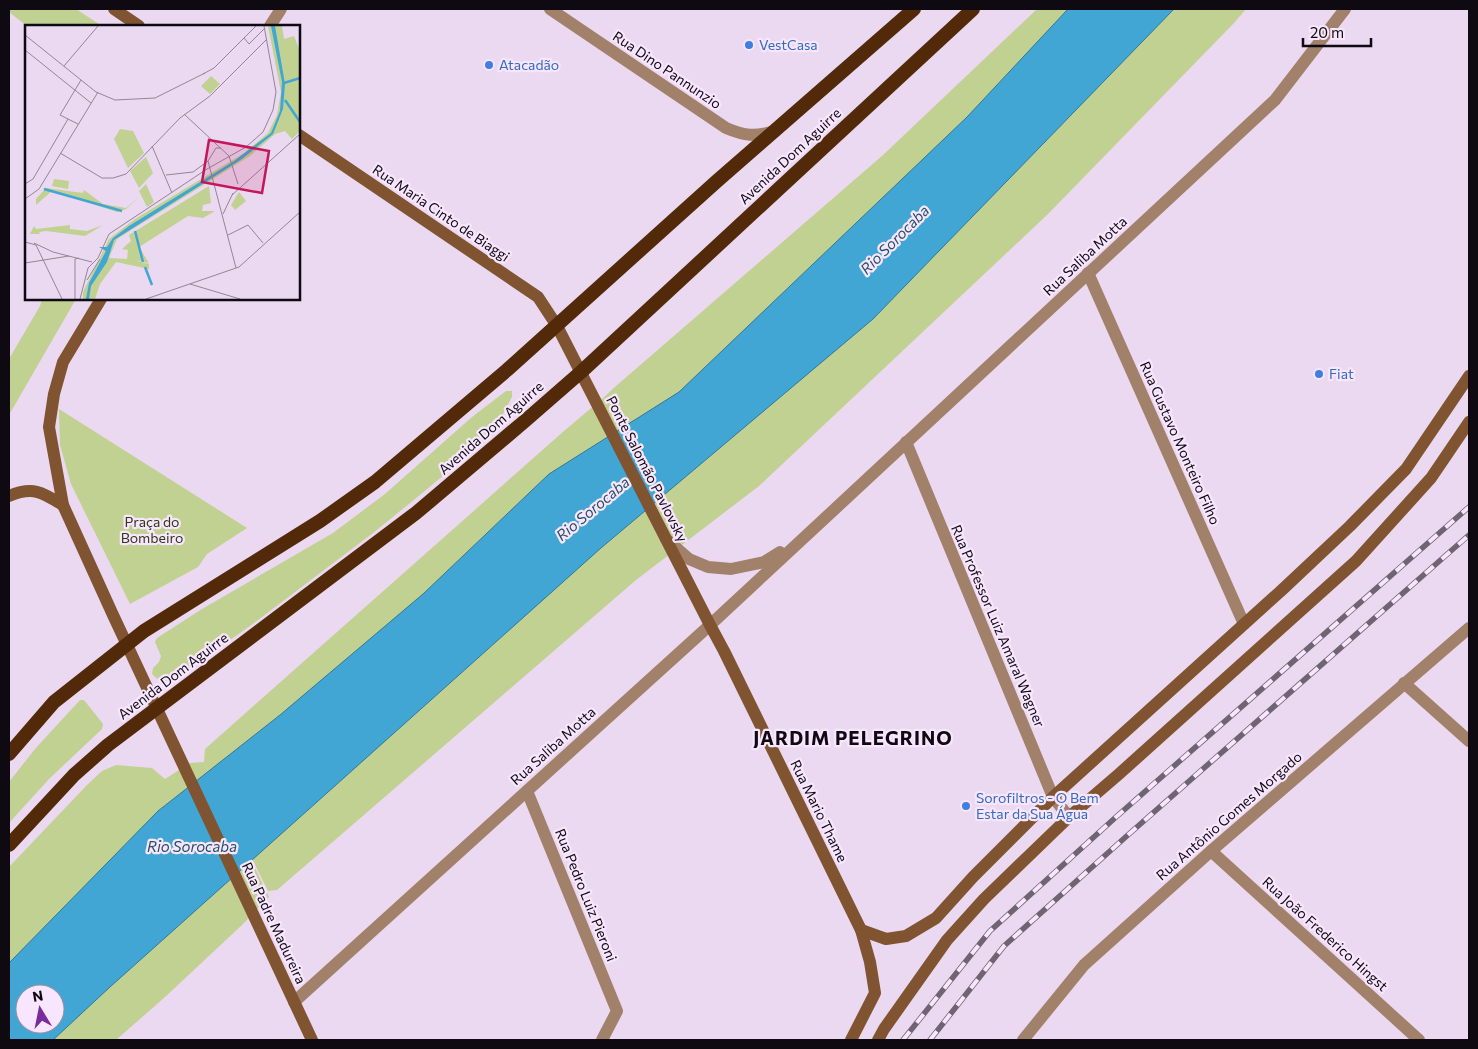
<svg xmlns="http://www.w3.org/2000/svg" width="1478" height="1049" viewBox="0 0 1478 1049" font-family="Commissioner,sans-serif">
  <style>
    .green { fill: #c1d191; fill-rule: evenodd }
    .water { fill: #41a6d4; stroke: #32779a; fill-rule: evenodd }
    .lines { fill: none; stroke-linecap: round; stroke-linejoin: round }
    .minor { stroke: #a1816a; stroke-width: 12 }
    .secondary { stroke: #805331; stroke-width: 12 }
    .trunk { stroke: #522a0a; stroke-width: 14 }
    .rail-casing { stroke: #6e6472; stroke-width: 5.5 }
    .rail { stroke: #f7e6fd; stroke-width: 4; stroke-dasharray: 11; stroke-linecap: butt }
    .shop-dot { fill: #3f7fe0; stroke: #f7e6fd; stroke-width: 2 }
    .labels { text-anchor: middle; stroke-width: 4.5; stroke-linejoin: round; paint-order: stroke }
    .shop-label { font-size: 14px; fill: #366cbe; stroke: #f7e6fd; text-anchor: start }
    .street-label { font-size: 14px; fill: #0f0a11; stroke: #f7e6fd }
    .park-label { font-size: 14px; fill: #303814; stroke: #f7e6fd }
    .water-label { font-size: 15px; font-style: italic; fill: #265064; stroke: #f7e6fd }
    .district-label { font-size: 19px; font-weight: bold; letter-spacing: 1px; fill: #0f0a11; stroke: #f7e6fd }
    .inset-river { fill: none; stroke: #41a6d4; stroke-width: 2.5 }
    .inset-road { fill: none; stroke: #928697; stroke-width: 1 }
    .view { fill: #c2185b; fill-opacity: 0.15; stroke: #c2185b; stroke-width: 2.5 }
    .inset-edge { fill: none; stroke: #0f0a11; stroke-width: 2.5 }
  </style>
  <rect width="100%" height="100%" fill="#ead9f0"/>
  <!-- green -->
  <g class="green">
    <polygon points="9,9 76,9 102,26 27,26 9,12"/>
    <polygon points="1037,9 1246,9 1234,23 1047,215 759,486 636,580 277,890 268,891 204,762 205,749 564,431 602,399 616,386 882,156"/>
    <polygon points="42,299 76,299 9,415 9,359 40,306"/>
    <path d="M506,391h6v6l-20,38 -77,64 -42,34 -115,87 -82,59c-11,2 -15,4 -24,-5l1,-6 6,-6 2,-6 -6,-14 2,-4 45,-29 131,-76 52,-39 87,-77z"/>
    <polygon points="59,409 247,528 207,554 198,567 130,604 71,484 60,445"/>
    <polygon points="80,700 84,700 103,724 102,729 49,779 9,823 9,782 35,749"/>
    <path d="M204,762l65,135 -27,28 -77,72 -49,43h-107v-173l78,-82 15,-14 14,-6 36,3 13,11 25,-16zM25,994h30v30h-30z"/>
  </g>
  <!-- water -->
  <path class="water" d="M1068,9h106l-301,310 -272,229 -491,439 -57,53h-44v-77l149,-152 122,-96 143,-121 126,-120 130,-82 288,-275zM25,994h30v30h-30z"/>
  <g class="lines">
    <!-- minor -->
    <g class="minor">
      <path d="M550,9l176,119c19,8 29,9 49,3"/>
      <polyline points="270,26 281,9"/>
      <polyline points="1088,273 1244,624"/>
      <polyline points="906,442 1053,797 1069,817"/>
      <polyline points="666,539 689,559 708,567 731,569 764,562 780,552"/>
      <polyline points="1404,683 1469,741"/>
      <polyline points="527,791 617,1011 602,1040"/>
      <polyline points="1211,851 1419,1040"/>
      <polyline points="294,1002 710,625 1275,100 1345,9"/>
      <polyline points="1023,1040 1084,965 1211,851 1469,628"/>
    </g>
    <!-- secondary -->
    <g class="secondary">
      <polyline points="114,9 139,26"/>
      <polyline points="299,135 538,297 557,326 710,625 724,651 861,930 870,962 875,993 851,1040"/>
      <polyline points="101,299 63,362 54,394 49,427 63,505 113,615 312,1040"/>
      <path d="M9,496c24,-10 33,-4 54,9"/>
      <polyline points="861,930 886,939 906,936 936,918 973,877 1053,797 1283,589 1350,526 1406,469 1469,376"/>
      <polyline points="878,1040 884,1029 947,940 984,899 1069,817 1119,774 1356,561 1431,478 1469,422"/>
    </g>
    <!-- trunk -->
    <g class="trunk">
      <polyline points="9,754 54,702 144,631 320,521 375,482 507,370 717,181 914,9"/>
      <polyline points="9,845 74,775 108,745 416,513 526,420 581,372 973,9"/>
    </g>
    <!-- rail casing -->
    <g class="rail-casing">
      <g id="rail">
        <polyline points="903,1040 990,931 1116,817 1469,507"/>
        <polyline points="930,1040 1004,946 1129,834 1469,535"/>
      </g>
    </g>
    <!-- rail -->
    <use href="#rail" class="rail"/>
  </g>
  <!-- markers -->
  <g class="shop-dot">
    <circle cx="749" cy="45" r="5"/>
    <circle cx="489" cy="65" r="5"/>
    <circle cx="1319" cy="374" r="5"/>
    <circle cx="966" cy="806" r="5"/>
  </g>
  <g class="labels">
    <!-- shop labels -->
    <g class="shop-label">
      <text x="759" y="50">VestCasa</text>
      <text x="499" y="70">Atacadão</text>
      <text x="1329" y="379">Fiat</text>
      <text x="976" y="803">Sorofiltros - O Bem<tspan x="976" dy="16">Estar da Sua Água</tspan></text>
    </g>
    <!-- street labels -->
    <g class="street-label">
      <text transform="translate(667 70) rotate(34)" y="5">Rua Dino Pannunzio</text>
      <text transform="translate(790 156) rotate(-43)" y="5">Avenida Dom Aguirre</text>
      <text transform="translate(441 213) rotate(34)" y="5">Rua Maria Cinto de Biaggi</text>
      <text transform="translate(1085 256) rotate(-43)" y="5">Rua Saliba Motta</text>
      <text transform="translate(491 428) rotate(-41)" y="5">Avenida Dom Aguirre</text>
      <text transform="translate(1180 443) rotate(66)" y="5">Rua Gustavo Monteiro Filho</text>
      <text transform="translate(647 469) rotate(63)" y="5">Ponte Salomão Pavlovsky</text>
      <text transform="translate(998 626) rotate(67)" y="5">Rua Professor Luiz Amaral Wagner</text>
      <text transform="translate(173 676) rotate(-37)" y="5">Avenida Dom Aguirre</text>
      <text transform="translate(553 746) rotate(-42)" y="5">Rua Saliba Motta</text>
      <text transform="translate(819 811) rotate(64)" y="5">Rua Mario Thame</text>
      <text transform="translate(1229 816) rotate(-41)" y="5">Rua Antônio Gomes Morgado</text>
      <text transform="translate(586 895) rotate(68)" y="5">Rua Pedro Luiz Pieroni</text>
      <text transform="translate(274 923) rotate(65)" y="5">Rua Padre Madureira</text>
      <text transform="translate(1325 934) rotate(42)" y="5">Rua João Frederico Hingst</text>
    </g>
    <!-- park labels -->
    <g class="park-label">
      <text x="152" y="527">Praça do<tspan x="152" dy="16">Bombeiro</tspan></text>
    </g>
    <!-- water labels -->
    <g class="water-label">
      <text transform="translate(895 240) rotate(-45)" y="5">Rio Sorocaba</text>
      <text transform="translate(593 509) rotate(-40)" y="5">Rio Sorocaba</text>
      <text x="192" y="852">Rio Sorocaba</text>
    </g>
    <!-- district labels -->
    <g class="district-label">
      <text x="853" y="745">JARDIM PELEGRINO</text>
    </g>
  </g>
  <!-- overview -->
  <g transform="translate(25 25)">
    <rect width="275" height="275" fill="#ead9f0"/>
    <path d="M243,1h14l2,13 10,-3 6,15v69l-14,-17 14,19v9l-8,8 -7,-8 -10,3 -25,22 -133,83 -8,19 18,1 1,-9 -6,-1 9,-8 -2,-6 80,-49 2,17 -8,2 -1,6h13l-12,7 -15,-2 -49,31 10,16 -16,-3 16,4v5l-33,-7 -16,22 -5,15h-12v-7l26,-53 26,-20 109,-66 24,-20 9,-18 4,-23zM186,51l9,8 -10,10 -9,-8zM95,104l13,2 11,22 -16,15 -14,-29zM121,132l7,16 -14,15 -9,-17zM29,154l15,2 -1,8 -16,-3zM121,159l8,18 -7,5 -8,-16zM21,163l37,5 1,-3 19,14 23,4 13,-11 -13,12 -9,3 -65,-21 -16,14v-6zM214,167l7,9 -11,9 -4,-5zM45,200v4l17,2 16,-6 -18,11 -39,-5 -7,1 1,2h-10l4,-8 2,3z" fill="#c1d191"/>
    <path d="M246,1h4l10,58 -2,25 -10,25 -31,25 -128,81 -7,22 -16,24 -2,13h-3l3,-16 17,-32 -7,-4h8l6,-9 16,-12 105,-65 37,-28 9,-22 2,-29z" fill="#41a6d4"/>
    <path class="inset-river" d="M259,58l16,-5M260,75l15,22M19,164l78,22M110,206l8,31M120,242l7,18"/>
    <path class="inset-road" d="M0,10l71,57 19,8 40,-2 50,-25M219,13l5,6 16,-16M0,25l66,53M39,41l34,-40M178,49l11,-6 42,-42M159,89l45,42 9,28M53,99l-18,-9 21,-35M127,121l20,47M35,128l42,25h11l13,-4 54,-56 30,-22 57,-57M183,136l28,107M183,136l8,-13h5M141,150l27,-3 15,-11M0,159l8,-5 35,-60M207,170l68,-61M0,174l14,-10 59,-97M198,189l10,-21M203,210l20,-10 15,18M0,217l11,3 26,54M9,218l19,9 39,10M0,238l44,-7M62,255l13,-21M165,259l50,15M50,274v-40l4,-1M55,274l8,-31 10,-10 11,-24 98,-65 39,-22 17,-15 10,-22 3,-18 -12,-66M121,274l93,-32 61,-55"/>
    <path class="view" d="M184,115l60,11 -7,42 -60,-11z"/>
    <rect width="275" height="275" class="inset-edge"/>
  </g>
  <!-- border -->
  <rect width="1478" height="1049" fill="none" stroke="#0f0a11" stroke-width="20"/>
  <!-- north arrow -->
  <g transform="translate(40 1009) rotate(350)"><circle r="24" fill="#f7e6fd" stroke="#9a8e9f"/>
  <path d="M0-4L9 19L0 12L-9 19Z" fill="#7a2c9d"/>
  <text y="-8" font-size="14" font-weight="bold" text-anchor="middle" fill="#0f0a11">N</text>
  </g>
  <!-- scale -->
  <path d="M1303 38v8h68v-8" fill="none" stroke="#0f0a11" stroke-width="2.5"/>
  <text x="1310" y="38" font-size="15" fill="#0f0a11" stroke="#f7e6fd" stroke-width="4" paint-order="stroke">20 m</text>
</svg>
